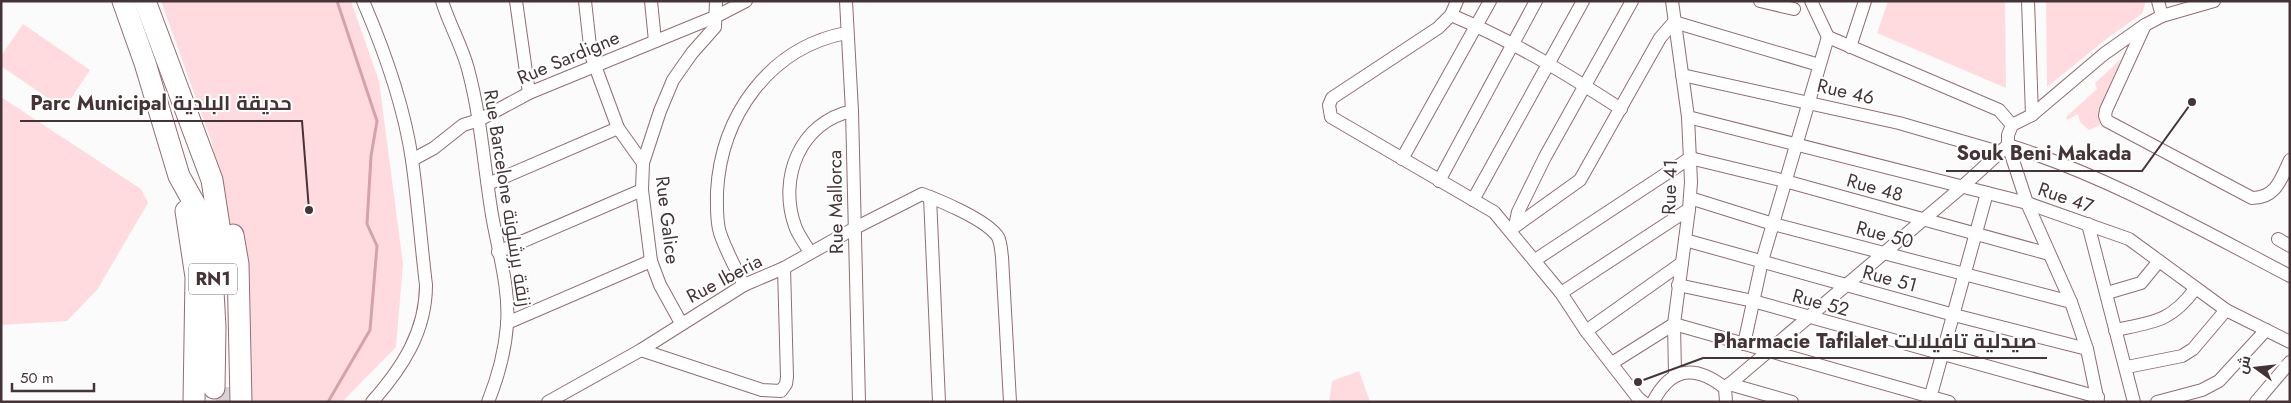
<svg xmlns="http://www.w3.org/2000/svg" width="2291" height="403" viewBox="0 0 2291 403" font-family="Jost,Cairo,sans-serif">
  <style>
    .green { fill: #ffdbdf }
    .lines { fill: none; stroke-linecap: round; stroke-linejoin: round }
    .stream { stroke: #d5a2a8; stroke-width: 3 }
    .trunk-tunnel { stroke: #d7d3d4; stroke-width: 21; stroke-dasharray: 21 11; stroke-linecap: butt }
    .minor-casing { stroke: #936d72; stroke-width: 14 }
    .trunk-casing { stroke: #936d72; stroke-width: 23 }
    .minor { stroke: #fff; stroke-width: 12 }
    .trunk { stroke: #fff; stroke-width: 21 }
    .labels { text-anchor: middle; stroke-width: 4; stroke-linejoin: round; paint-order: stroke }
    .shield { fill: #fff; stroke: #7d7173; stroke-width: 1 }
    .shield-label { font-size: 18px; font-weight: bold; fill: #453437 }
    .street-label { font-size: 19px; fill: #453437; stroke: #fff }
    .leader { fill: none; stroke: #453437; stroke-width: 2 }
    .callout-dot { fill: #453437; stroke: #fff; stroke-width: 2 }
    .callout-label { font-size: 20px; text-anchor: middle; font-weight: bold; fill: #453437; stroke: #fff; stroke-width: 4; stroke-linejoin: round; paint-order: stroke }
  </style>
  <rect width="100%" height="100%" fill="#fbfbfb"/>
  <!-- green -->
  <g class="green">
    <polygon points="161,1 351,1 379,81 403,264 396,347 342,402 248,402 230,249 212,143"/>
    <polygon points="1888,1 2005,1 2006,88 1877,33"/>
    <polygon points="2046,1 2146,1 2142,14 2110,36 2047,87"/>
    <polygon points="23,24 90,70 64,109 1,66 1,56"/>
    <polygon points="2121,59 2099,111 2100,125 2089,130 2080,122 2078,114 2067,120 2066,117 2097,89 2095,83"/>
    <polygon points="1,97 141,189 148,203 97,290 67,321 1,325"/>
    <polygon points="1359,371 1370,402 1329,402 1332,381"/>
  </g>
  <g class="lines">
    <!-- stream -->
    <polyline class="stream" points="328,402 370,330 377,246 367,224 371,156 377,121 337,1"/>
    <!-- trunk-tunnel -->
    <polyline class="trunk-tunnel" points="226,402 226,387"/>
    <!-- minor casing -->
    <g class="minor-casing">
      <g id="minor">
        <path d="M363,1c22,51 41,104 49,159 6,42 9,84 14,125 0,47 -24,83 -54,117"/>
        <path d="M442,1c7,23 20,45 26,68 13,48 16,98 24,146 6,35 18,74 15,110 -2,27 -9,52 -19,77"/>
        <polyline points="516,1 529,93"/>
        <polyline points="585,1 591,55 618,128 643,163"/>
        <polyline points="651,1 655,41"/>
        <polyline points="846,1 852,111 859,402"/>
        <polyline points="1457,1 1451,15 1438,28 1332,98 1329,105 1331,117 1494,212 1561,293 1586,331 1638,398 1643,402"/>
        <polyline points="1672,1 1688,117 1691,182 1689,209 1674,324 1675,374"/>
        <polyline points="1760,1 1794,9"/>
        <polyline points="1811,1 1828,37"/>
        <polyline points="2028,1 2032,115"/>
        <polyline points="2158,1 2162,16"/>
        <path d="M1451,15c60,25 116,59 170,94"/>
        <path d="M2145,25l-39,85 -1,6 2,5 145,77c24,0 29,-19 38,-38"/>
        <polyline points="1828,37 1999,110 2012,125"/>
        <polyline points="1850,47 1865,1"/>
        <polyline points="1682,75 1899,123 1999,152"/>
        <polyline points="1688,117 2027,203 2129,239 2226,310 2290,342"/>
        <path d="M2008,145c99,31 190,83 282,131"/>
        <polyline points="1402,159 1490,1"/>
        <polyline points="412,160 434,148 463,125 479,120 529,93 717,16 746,1"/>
        <polyline points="1439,181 1536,1"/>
        <polyline points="488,184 618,128"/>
        <polyline points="930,197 939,402"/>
        <polyline points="1690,198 1773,224 2071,302"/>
        <polyline points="1473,200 1583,1"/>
        <polyline points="2088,224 2134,402"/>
        <polyline points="1515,226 1518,212 1545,157 1632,1"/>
        <polyline points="1510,230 1580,180 1660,38 1674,22 1819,65"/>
        <polyline points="2278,239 2290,246"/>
        <polyline points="1685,240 1954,315 2087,349"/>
        <polyline points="498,252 642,190"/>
        <path d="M810,252c-5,-8 -12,-17 -15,-26 -17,-48 5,-104 57,-115"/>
        <polyline points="1535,260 1690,158 1785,181 2049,254"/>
        <path d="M744,285c-8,-16 -18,-34 -24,-52 -4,-12 -3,-29 -3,-41 4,-76 52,-144 129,-159"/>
        <polyline points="1678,285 1753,301 2098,397"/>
        <polyline points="1561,293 1689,209"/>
        <polyline points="2107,293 2141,283 2159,261"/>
        <polyline points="507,323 651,261"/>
        <polyline points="681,323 660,285 651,261 642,190 643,163 660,111 673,80 692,53 715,27 716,1"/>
        <path d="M2115,330c38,-8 56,-8 80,-41"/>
        <polyline points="1586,331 1682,263"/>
        <polyline points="1744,344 1762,261 1828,37"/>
        <polyline points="641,350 762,390 781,391 786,384 787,377 784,268"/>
        <polyline points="1612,363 1674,324 1949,402"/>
        <polyline points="2127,367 2182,356 2193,349 2226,310"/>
        <polyline points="1729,384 1792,402"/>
        <polyline points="1725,388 1963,186 2008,145"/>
        <path d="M548,402l93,-52 103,-65 40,-17 71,-40 67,-34c19,7 65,26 76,43 3,6 3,13 4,20l8,145"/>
        <path d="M1653,402c18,-35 42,-38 72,-14l1,14"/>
        <polyline points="1929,402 1987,193"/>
        <polyline points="2098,402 2087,349 2071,302 2027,203 2008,145 2008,135 2012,125 2032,115 2104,54 2145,25 2162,16 2214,1"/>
        <polyline points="2157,402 2202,390 2219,381 2266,330"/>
        <polyline points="2256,402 2290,362"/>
      </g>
    </g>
    <!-- trunk casing -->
    <g class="trunk-casing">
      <g id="trunk">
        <polyline points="123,1 145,63 179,176 198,210 211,255 215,327 214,388"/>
        <polyline points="145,1 212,180 224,258"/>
        <polyline points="186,211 196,277 194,402"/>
        <polyline points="233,235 238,264 241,402"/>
      </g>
    </g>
    <!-- minor -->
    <use href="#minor" class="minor"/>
    <!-- trunk -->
    <use href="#trunk" class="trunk"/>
  </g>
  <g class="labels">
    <!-- shield labels -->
    <rect class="shield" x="189" y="263.5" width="48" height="31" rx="4"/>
    <g class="shield-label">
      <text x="213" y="285">RN1</text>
    </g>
    <!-- street labels -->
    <g class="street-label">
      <text transform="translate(568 57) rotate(-23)" y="7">Rue Sardigne</text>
      <text transform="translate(1846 91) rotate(13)" y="7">Rue 46</text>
      <text transform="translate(1669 187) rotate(-88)" y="7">Rue 41</text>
      <text transform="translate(1875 187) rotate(16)" y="7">Rue 48</text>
      <text transform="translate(2066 197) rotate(19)" y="7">Rue 47</text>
      <text transform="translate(508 198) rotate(81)" y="7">Rue Barcelone زنقة برشلونة</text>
      <text transform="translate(835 202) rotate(-91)" y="7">Rue Mallorca</text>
      <text transform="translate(668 220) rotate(83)" y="7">Rue Galice</text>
      <text transform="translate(1885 234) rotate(15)" y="7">Rue 50</text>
      <text transform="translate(724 278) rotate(-28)" y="7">Rue Iberia</text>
      <text transform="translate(1890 278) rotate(15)" y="7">Rue 51</text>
      <text transform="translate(1821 302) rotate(15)" y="7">Rue 52</text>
    </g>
  </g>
  <!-- callouts -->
  <path class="leader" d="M309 210L302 121H20M2192 102L2142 171H1946M1638 382L1703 358H2047"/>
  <g class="callout-dot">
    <circle cx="309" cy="210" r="5"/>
    <circle cx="2192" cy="102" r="5"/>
    <circle cx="1638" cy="382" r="5"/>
  </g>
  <g class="callout-label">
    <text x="161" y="110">Parc Municipal حديقة البلدية</text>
    <text x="2044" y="160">Souk Beni Makada</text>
    <text x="1875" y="348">Pharmacie Tafilalet صيدلية تافيلالت</text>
  </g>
  <!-- border -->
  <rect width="2291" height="403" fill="none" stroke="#453437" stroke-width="5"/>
  <!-- north arrow -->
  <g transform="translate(2256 368) rotate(285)" stroke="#ffffff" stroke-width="4" paint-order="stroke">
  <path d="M0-4L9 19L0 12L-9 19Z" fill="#453437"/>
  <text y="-8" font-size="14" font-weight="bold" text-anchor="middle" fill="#453437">ش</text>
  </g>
  <!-- scale -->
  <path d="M12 383v8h82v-8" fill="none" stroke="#453437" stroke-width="2.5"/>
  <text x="20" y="383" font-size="15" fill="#453437" stroke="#ffffff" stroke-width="4" paint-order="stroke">50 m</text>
</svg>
